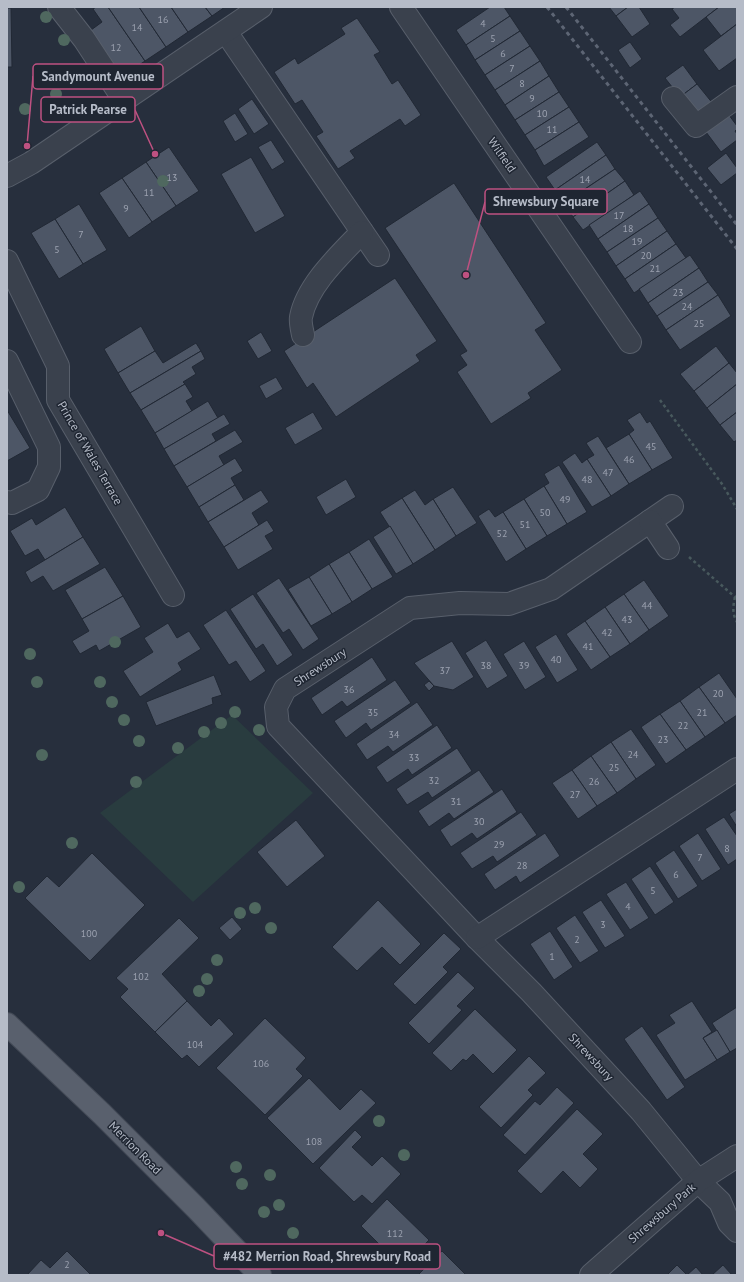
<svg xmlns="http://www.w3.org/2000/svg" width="744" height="1282" viewBox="0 0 744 1282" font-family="'PT Sans',sans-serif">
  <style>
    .green { fill: #293c3f }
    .building { fill: #4d5666; stroke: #212834 }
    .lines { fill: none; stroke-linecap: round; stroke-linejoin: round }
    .minor-casing { stroke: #585f6b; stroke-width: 24 }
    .major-casing { stroke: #434a56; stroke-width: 24 }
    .path { stroke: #48595d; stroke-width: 2.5; stroke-dasharray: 3 3; stroke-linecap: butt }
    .minor { stroke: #3a414d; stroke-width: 22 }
    .major { stroke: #59606d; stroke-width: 22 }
    .rail { stroke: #5d6574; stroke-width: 3; stroke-dasharray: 4 4; stroke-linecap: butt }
    .tree { fill: #4f685f }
    .labels { text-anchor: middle; stroke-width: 3; stroke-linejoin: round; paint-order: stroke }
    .number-label { font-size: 10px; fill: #9ca2b0 }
    .street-label { font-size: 12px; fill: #b6bcc8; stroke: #1f2632 }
    .leader { fill: none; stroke: #be5181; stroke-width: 1.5 }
    .callout-dot { fill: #be5181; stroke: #1f2632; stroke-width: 1.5 }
    .callout { fill: #1f2632; stroke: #be5181; stroke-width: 1.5 }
    .callout-label { font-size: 13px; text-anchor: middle; font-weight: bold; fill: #b6bcc8 }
  </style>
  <rect width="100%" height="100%" fill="#272f3d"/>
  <!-- green -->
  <polygon class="green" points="232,715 313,793 193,902 100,813"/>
  <!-- building -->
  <g class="building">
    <polygon points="96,7 108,7 145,61 118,79 87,33 102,22 93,9"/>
    <polygon points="108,7 139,7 166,47 145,61"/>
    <polygon points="139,7 171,7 188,32 166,47"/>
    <polygon points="171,7 205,7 212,16 188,32"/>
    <polygon points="205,7 225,7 212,16"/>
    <polygon points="490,7 504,7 510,16 466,45 456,30"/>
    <polygon points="609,7 628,7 616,16"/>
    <polygon points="628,7 639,7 650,24 632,37 616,16"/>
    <polygon points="675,7 719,7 680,37 670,25 679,18 672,9"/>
    <polygon points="719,7 737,7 737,24 721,36 706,17"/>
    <polygon points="7,8 11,8 12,67 7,67"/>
    <polygon points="510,16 520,31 475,60 466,45"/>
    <polygon points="357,18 380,52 374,55 392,84 398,80 421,115 405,126 400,119 350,151 355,158 338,169 316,136 323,132 302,100 295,104 274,72 295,58 298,64 345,34 341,28"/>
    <polygon points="737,24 737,58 719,71 703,50"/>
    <polygon points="520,31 530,46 485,75 475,60"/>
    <polygon points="630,42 642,59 630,68 618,50"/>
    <polygon points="530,46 540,61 495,90 485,75"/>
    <polygon points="540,61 549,76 505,105 495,90"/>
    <polygon points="683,65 697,84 680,97 665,78"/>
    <polygon points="549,76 559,92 515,120 505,105"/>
    <polygon points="697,84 714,105 696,118 680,97"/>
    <polygon points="559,92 569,107 525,135 515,120"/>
    <polygon points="252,99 269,124 254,134 238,109"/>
    <polygon points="569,107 579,122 535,150 525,135"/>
    <polygon points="726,111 737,126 737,129 735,131 737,134 737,140 721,152 703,128"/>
    <polygon points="235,113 248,134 235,142 223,121"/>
    <polygon points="579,122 589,137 544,166 535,150"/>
    <polygon points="271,140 285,162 272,170 258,147"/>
    <polygon points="597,142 606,155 555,190 546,177"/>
    <polygon points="169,147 199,191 176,206 146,162"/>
    <polygon points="726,153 737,168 737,173 721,185 707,168"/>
    <polygon points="606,155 615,169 564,203 555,190"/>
    <polygon points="251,157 285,216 255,233 221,174"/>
    <polygon points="146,162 176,206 152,222 122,178"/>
    <polygon points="615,169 625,181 573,217 564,203"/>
    <polygon points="122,178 152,222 129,238 99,193"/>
    <polygon points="625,181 634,195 583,230 573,217"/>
    <polygon points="454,183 546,323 535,330 562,370 528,393 531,398 491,424 457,372 467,365 460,355 467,351 385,228"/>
    <polygon points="640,191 649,204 598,239 589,225"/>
    <polygon points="79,204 107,250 83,264 55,219"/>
    <polygon points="649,204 658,218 607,252 598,239"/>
    <polygon points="658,218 667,231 616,266 607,252"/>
    <polygon points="55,219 83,264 59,279 31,233"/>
    <polygon points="667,231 676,244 625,279 616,266"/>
    <polygon points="676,244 686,258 634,293 625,279"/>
    <polygon points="690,255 699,268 648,303 639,289"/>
    <polygon points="699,268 708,282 657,316 648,303"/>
    <polygon points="395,278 437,341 416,355 420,361 336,417 313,383 307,388 284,351"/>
    <polygon points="708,282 718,295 666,330 657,316"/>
    <polygon points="718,295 731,316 680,350 666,330"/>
    <polygon points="141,326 155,351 118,373 104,349"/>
    <polygon points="261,332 272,351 258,359 247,341"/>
    <polygon points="196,343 201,351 130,393 118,373 155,351 163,363"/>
    <polygon points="716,346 729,363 694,391 680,374"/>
    <polygon points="201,351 205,359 192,367 196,374 183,382 185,384 141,410 130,393"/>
    <polygon points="729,363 737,373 737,384 707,408 694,391"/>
    <polygon points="276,377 283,389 266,399 259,386"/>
    <polygon points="185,384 193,397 186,401 192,411 155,433 141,410"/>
    <polygon points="737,384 737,412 720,425 707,408"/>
    <polygon points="208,401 218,418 164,449 155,433"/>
    <polygon points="7,410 30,448 7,461"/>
    <polygon points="313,412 323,429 295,445 285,428"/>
    <polygon points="640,412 647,423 650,421 673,458 652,470 629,434 634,430 627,420"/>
    <polygon points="737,412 737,440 734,442 720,425"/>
    <polygon points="224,414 230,424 212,434 216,441 174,466 164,449"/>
    <polygon points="235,430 243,442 219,456 224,465 187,487 174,466"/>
    <polygon points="629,434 652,470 629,484 606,448"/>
    <polygon points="598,436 629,484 611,496 587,459 594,455 586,443"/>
    <polygon points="575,453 582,463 587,459 611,496 592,507 562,462"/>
    <polygon points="235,458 243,471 231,478 235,485 199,507 187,487"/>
    <polygon points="559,465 587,512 567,524 544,486 549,483 544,474"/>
    <polygon points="346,479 356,497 326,515 316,497"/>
    <polygon points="235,485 244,500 208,522 199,507"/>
    <polygon points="544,486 567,524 547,536 524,499"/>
    <polygon points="453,487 477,523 456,536 433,499"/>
    <polygon points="261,490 269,502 252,513 259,525 224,547 208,522"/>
    <polygon points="415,490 425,505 433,499 456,536 435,550 402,498"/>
    <polygon points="402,498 435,550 413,564 380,512"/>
    <polygon points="524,499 547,536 526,549 503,512"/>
    <polygon points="65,507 83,537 45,560 38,549 25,556 10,531 32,518 36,525"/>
    <polygon points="489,509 495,517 503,512 526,549 506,562 478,516"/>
    <polygon points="267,520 274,531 265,536 273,549 238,570 224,547"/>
    <polygon points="390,526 413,564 396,574 373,537"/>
    <polygon points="83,537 100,564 53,591 43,576 31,583 25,572"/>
    <polygon points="369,539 393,577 372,589 349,552"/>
    <polygon points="349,552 372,589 352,602 329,564"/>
    <polygon points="329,564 352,602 332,614 309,577"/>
    <polygon points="105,567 123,596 82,619 65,590"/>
    <polygon points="309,577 332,614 311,626 288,589"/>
    <polygon points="279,578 319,639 303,650 289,629 283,633 256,593"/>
    <polygon points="644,580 669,616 649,630 624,594"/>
    <polygon points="253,594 293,655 277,666 263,644 256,649 230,609"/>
    <polygon points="624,594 649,630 630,644 605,607"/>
    <polygon points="123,596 141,627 99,651 96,645 80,654 72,641 89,631 82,619"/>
    <polygon points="605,607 630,644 610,657 585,621"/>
    <polygon points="226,610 266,671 250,682 236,661 229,665 203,625"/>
    <polygon points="585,621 610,657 591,670 566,634"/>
    <polygon points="168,623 177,638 189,631 201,649 178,663 182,670 140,697 123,671 153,652 144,638"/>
    <polygon points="556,634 578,670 557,683 535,647"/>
    <polygon points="486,640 508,676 487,689 465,653"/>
    <polygon points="452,641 474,677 453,690 434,686 414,663"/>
    <polygon points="524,641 546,677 525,690 503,654"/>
    <polygon points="372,657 387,680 347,707 342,701 322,715 311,698"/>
    <polygon points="719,673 737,699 737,715 725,723 699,687"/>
    <polygon points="214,675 222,695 212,698 213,704 156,726 146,702"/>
    <polygon points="395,680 411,703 371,730 366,723 346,738 334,721"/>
    <polygon points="429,681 434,686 429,691 424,685"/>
    <polygon points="699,687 725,723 705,737 680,701"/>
    <polygon points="680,701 705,737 686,750 660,714"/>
    <polygon points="417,702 433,725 393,752 388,746 367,760 356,744"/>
    <polygon points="660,714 686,750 666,764 641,727"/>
    <polygon points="437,725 452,748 412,775 408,769 387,783 376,767"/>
    <polygon points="631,729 656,765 636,779 611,742"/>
    <polygon points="611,742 636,779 617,793 591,756"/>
    <polygon points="457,748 472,771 432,798 428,792 407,805 396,789"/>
    <polygon points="591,756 617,793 597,806 572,770"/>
    <polygon points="479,770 494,792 454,819 449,813 429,827 418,811"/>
    <polygon points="572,770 597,806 578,819 552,783"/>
    <polygon points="502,789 517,812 477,839 472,833 451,847 440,830"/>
    <polygon points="737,809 737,827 729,814"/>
    <polygon points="521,812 537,835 497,862 493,856 472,869 460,853"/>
    <polygon points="724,817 737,836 737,859 728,865 705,829"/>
    <polygon points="296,820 325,856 287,887 257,852"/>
    <polygon points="545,833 560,856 520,883 516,876 495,890 484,874"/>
    <polygon points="698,833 721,869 702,881 679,846"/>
    <polygon points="674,850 698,886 678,899 655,863"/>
    <polygon points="92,853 145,905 90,961 25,898 47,876 59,887"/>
    <polygon points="650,866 674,902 655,915 631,879"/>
    <polygon points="626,882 649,918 630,930 606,894"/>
    <polygon points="378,900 421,944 400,965 382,947 357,971 332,947"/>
    <polygon points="601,900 625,936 605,948 582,912"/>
    <polygon points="575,915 599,951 580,963 556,928"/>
    <polygon points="232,917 242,929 230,940 219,928"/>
    <polygon points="179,918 199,938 162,974 187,1001 155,1032 120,997 128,989 116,978"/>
    <polygon points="550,931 573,967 554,980 530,944"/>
    <polygon points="444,933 461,949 443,967 448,972 415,1005 393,984"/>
    <polygon points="458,972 475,988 457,1006 462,1010 429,1044 408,1023"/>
    <polygon points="187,1001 211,1026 219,1018 234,1034 199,1067 187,1055 182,1059 155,1032"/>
    <polygon points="692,1001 712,1032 703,1038 717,1060 685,1080 656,1035 675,1023 669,1015"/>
    <polygon points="737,1007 737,1048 730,1052 712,1023"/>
    <polygon points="475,1009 517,1050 493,1074 473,1054 466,1061 463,1059 451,1071 432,1053"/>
    <polygon points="265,1018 306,1058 296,1069 303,1076 265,1115 216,1068"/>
    <polygon points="642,1026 685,1087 667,1100 624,1039"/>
    <polygon points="717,1030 730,1052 717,1060 703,1038"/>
    <polygon points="529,1056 546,1073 528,1090 533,1095 501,1128 479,1107"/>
    <polygon points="309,1078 340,1110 361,1089 376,1103 313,1164 267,1118"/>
    <polygon points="557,1087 574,1103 525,1155 503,1135 535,1101 540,1105"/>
    <polygon points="577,1109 603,1134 583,1154 598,1169 580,1188 563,1171 541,1194 517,1171"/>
    <polygon points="355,1130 362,1137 352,1147 372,1166 382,1156 401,1174 372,1204 362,1195 354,1202 319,1168"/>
    <polygon points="387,1199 429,1240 402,1267 361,1226"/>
    <polygon points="67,1251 91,1275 27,1275 41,1260 50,1268"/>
    <polygon points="442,1251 466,1275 418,1275"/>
    <polygon points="677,1265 687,1275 696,1267 703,1275 669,1275 668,1274"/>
    <polygon points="723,1265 732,1275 712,1275"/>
  </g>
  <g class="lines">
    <!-- minor casing -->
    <g class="minor-casing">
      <g id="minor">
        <polyline points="59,7 84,39 124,100"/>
        <polyline points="401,7 630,342"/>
        <polyline points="226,32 378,255"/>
        <polyline points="673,98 696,126 737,97"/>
        <polyline points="7,176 31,163 261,7"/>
        <polyline points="7,261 58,366 58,400 173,595"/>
        <path d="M303,335c-1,-5 -3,-13 -2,-18 6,-32 40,-63 61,-85"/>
        <polyline points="7,361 49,447 49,467 38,490 12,503 7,502"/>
        <polyline points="672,506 551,589 509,604 460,603 410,608 285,689 276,707 278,726 477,938 531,992 641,1111 698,1181 720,1202 729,1223 737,1231"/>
        <polyline points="650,521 668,548"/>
        <polyline points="477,938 737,769"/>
        <polyline points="591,1275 698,1181 737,1156"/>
      </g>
    </g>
    <!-- major casing -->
    <g class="major-casing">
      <polyline id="major" points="7,1024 102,1114 196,1208 260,1275"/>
    </g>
    <!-- path -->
    <g class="path">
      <polyline points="660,400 722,484 737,509"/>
      <polyline points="689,557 735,597 737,596"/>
      <path d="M735,597c-2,9 -3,17 2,25"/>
    </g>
    <!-- minor -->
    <use href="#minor" class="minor"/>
    <!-- major -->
    <use href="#major" class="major"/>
    <!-- rail -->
    <g class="rail">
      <polyline points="547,7 737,249"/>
      <polyline points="566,7 737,225"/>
    </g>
  </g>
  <!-- trees -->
  <g class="tree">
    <circle cx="46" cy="17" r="6"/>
    <circle cx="64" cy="40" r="6"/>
    <circle cx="39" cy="80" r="6"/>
    <circle cx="56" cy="94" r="6"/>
    <circle cx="25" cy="109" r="6"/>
    <circle cx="163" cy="181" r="6"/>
    <circle cx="115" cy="642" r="6"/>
    <circle cx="30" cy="654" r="6"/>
    <circle cx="37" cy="682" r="6"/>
    <circle cx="100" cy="682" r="6"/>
    <circle cx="112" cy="702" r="6"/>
    <circle cx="235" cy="712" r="6"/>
    <circle cx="124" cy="720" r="6"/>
    <circle cx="221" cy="723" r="6"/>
    <circle cx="259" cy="730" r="6"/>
    <circle cx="204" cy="732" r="6"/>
    <circle cx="139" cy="741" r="6"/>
    <circle cx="178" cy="748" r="6"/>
    <circle cx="42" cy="755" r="6"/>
    <circle cx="136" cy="782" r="6"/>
    <circle cx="72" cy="843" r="6"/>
    <circle cx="19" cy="887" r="6"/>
    <circle cx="255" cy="908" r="6"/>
    <circle cx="240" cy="913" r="6"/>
    <circle cx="271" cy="928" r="6"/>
    <circle cx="217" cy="960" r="6"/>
    <circle cx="207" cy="979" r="6"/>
    <circle cx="199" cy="991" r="6"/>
    <circle cx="379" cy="1121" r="6"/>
    <circle cx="404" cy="1155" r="6"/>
    <circle cx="236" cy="1167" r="6"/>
    <circle cx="270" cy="1175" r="6"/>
    <circle cx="242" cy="1184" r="6"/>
    <circle cx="279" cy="1205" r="6"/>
    <circle cx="264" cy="1212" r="6"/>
    <circle cx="293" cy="1233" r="6"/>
  </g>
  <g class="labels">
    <!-- number labels -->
    <g class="number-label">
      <text x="163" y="23">16</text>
      <text x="483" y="27">4</text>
      <text x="137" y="31">14</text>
      <text x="493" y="42">5</text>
      <text x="116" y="51">12</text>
      <text x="503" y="57">6</text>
      <text x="512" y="72">7</text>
      <text x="522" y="87">8</text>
      <text x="532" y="102">9</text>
      <text x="542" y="117">10</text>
      <text x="552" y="133">11</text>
      <text x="172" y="181">13</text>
      <text x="585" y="183">14</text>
      <text x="149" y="196">11</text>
      <text x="126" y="212">9</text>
      <text x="619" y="219">17</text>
      <text x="628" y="232">18</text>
      <text x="81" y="238">7</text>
      <text x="637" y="245">19</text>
      <text x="57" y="253">5</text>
      <text x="646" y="259">20</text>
      <text x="655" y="272">21</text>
      <text x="678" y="296">23</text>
      <text x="687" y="310">24</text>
      <text x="699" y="327">25</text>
      <text x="651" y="450">45</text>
      <text x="629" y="463">46</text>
      <text x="608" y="476">47</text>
      <text x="587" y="483">48</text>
      <text x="565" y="503">49</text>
      <text x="545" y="516">50</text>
      <text x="525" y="528">51</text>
      <text x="502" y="537">52</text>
      <text x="647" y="609">44</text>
      <text x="627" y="623">43</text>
      <text x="607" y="636">42</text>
      <text x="588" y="650">41</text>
      <text x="556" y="663">40</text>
      <text x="486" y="669">38</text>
      <text x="524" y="669">39</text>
      <text x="445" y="674">37</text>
      <text x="349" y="693">36</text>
      <text x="718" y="697">20</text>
      <text x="373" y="716">35</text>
      <text x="702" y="716">21</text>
      <text x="683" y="729">22</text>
      <text x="394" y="738">34</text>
      <text x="663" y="743">23</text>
      <text x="633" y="758">24</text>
      <text x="414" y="761">33</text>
      <text x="614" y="771">25</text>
      <text x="434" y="784">32</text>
      <text x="594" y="785">26</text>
      <text x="575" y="798">27</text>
      <text x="456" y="805">31</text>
      <text x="479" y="825">30</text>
      <text x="499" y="848">29</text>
      <text x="727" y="852">8</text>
      <text x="700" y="861">7</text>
      <text x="522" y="869">28</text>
      <text x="676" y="878">6</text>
      <text x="653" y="894">5</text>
      <text x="628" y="910">4</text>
      <text x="603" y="928">3</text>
      <text x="89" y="937">100</text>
      <text x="577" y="943">2</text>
      <text x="552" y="960">1</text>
      <text x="141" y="980">102</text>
      <text x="195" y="1048">104</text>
      <text x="261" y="1067">106</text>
      <text x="314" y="1145">108</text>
      <text x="395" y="1237">112</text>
      <text x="67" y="1268">2</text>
    </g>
    <!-- street labels -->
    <g class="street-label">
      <text transform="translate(502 155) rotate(55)" y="4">Wilfield</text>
      <text transform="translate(90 453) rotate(60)" y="4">Prince of Wales Terrace</text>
      <text transform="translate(320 667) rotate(-33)" y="4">Shrewsbury</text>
      <text transform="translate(591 1057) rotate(47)" y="4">Shrewsbury</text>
      <text transform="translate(135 1148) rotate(45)" y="4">Merrion Road</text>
      <text transform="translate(662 1213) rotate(-41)" y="4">Shrewsbury Park</text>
    </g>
  </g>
  <!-- callouts -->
  <path class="leader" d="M27 146L33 76M155 154L135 110M466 275L485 202M161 1233L214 1256"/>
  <g class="callout-dot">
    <circle cx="27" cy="146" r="4"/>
    <circle cx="155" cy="154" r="4"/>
    <circle cx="466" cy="275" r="4"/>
    <circle cx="161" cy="1233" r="4"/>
  </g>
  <g class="callout">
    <rect x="33" y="64" width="130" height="25" rx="4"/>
    <rect x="41" y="97" width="94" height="25" rx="4"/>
    <rect x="485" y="189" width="122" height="25" rx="4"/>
    <rect x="214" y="1244" width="226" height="25" rx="4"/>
  </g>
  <g class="callout-label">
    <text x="98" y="81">Sandymount Avenue</text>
    <text x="88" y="114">Patrick Pearse</text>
    <text x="546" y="206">Shrewsbury Square</text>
    <text x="327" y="1261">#482 Merrion Road, Shrewsbury Road</text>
  </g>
  <!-- border -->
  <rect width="744" height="1282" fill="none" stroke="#b6bcc8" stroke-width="16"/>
</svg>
